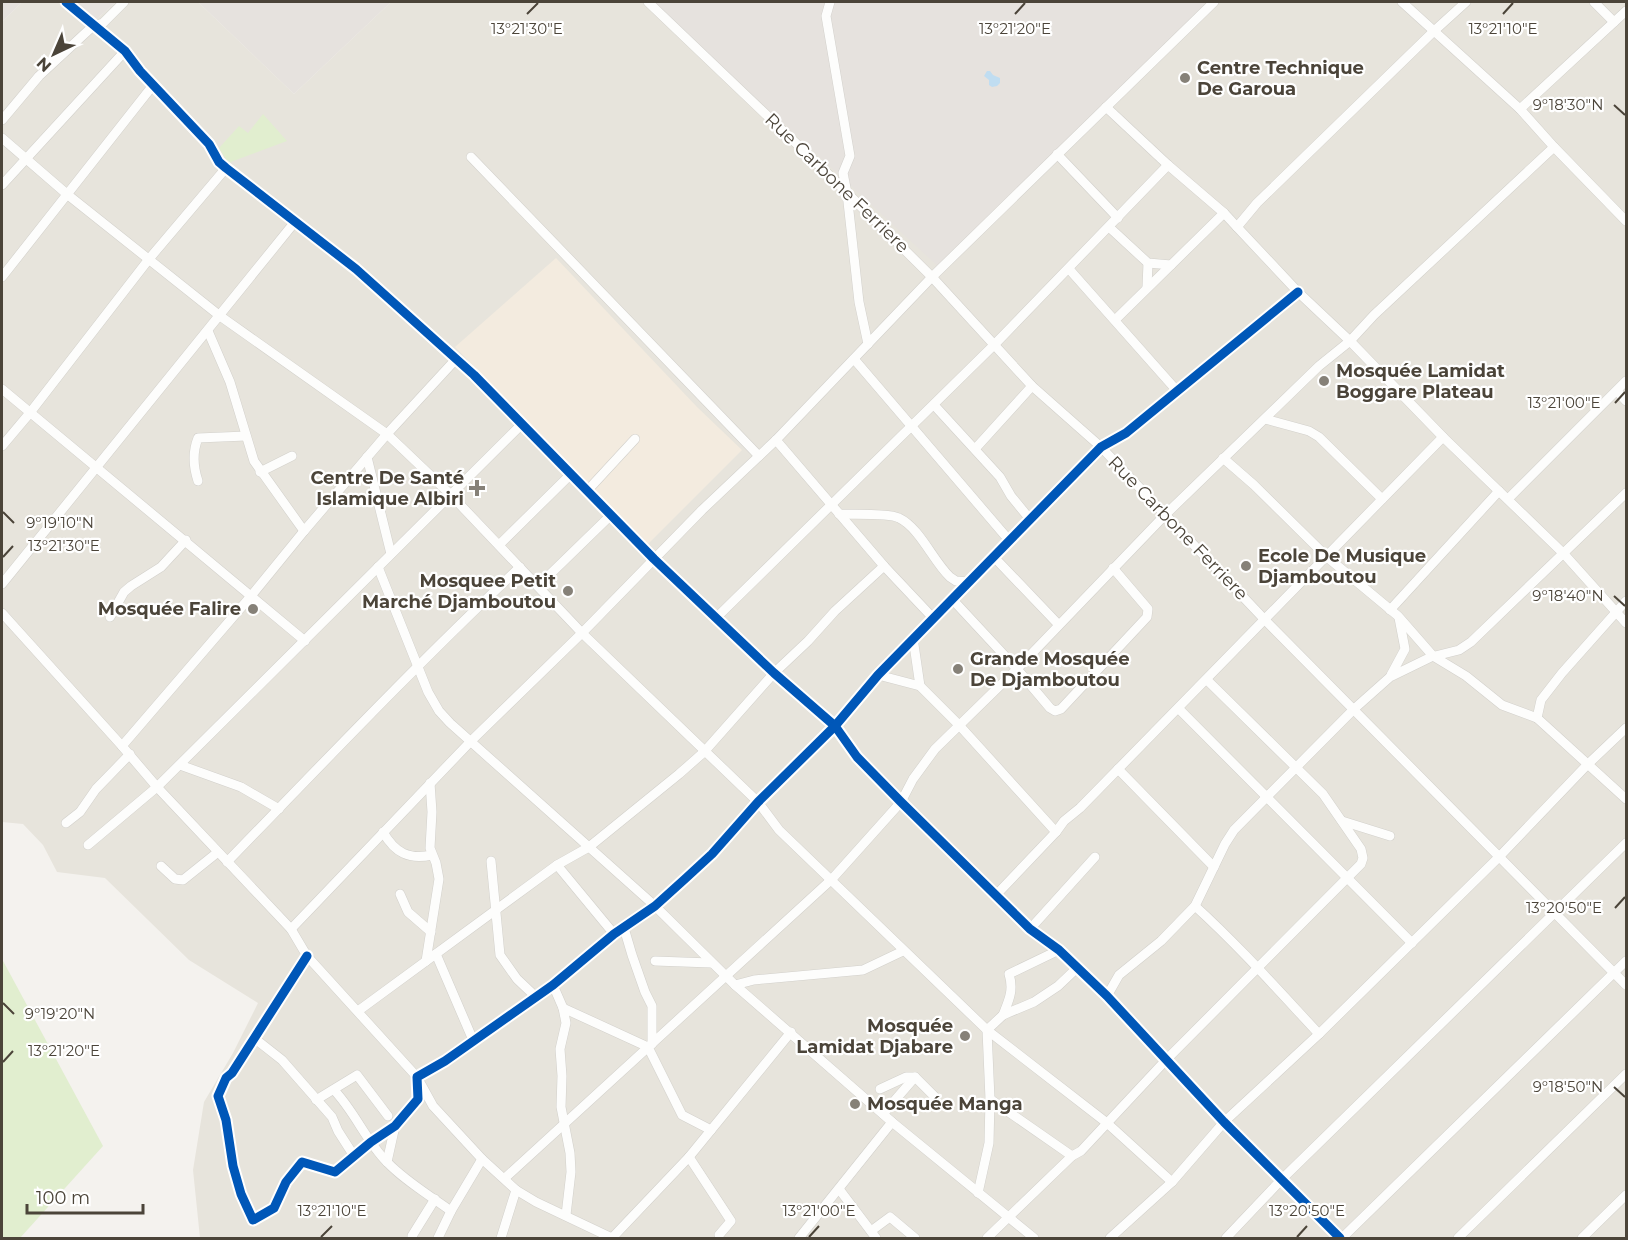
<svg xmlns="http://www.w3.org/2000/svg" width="1628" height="1240" viewBox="0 0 1628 1240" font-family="Montserrat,sans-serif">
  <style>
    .residential { fill: #e7e4dc }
    .commercial { fill: #f3ebdf }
    .industrial { fill: #e6e2de }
    .green { fill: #e1eecf }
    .water { fill: #c0ddf1 }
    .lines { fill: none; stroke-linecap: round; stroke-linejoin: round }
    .minor-casing { stroke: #d2d0cb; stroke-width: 10 }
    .minor { stroke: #fdfdfc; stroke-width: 9 }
    .cycleway-casing { stroke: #fff; stroke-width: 13 }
    .cycleway { stroke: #0057b8; stroke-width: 9 }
    .ticks { fill: none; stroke: #4b4439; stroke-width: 2 }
    .poi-dot { fill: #868178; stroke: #fff; stroke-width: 2 }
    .labels { text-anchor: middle; stroke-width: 4.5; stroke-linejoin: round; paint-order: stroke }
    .poi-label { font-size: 18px; font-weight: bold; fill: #4b4439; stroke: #fff; text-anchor: start }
    .street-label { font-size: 18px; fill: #4b4439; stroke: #fff }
    .ticks-label { font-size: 15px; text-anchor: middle; fill: #4b4439; stroke: #fff; stroke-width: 4.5; stroke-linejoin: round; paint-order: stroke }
  </style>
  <rect width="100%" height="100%" fill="#f4f2ee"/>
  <!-- residential -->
  <polygon class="residential" points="22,2 74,2 93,22 116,2 198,2 294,94 391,2 1626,2 1626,1238 200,1238 193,1170 204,1102 233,1053 258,1003 189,960 105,878 57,872 43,845 23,824 2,822 2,22"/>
  <!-- commercial -->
  <polygon class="commercial" points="556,258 697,407 742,450 648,544 455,347"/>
  <!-- industrial -->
  <g class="industrial">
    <polygon points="2,2 22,2 2,22"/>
    <polygon points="74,2 116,2 93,22"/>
    <polygon points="198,2 391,2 294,94"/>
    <polygon points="652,2 1209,2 943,271"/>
  </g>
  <!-- green -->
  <g class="green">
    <polygon points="263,114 287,141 228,163 219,148 239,126 248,133"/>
    <polygon points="2,959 103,1146 20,1238 2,1238"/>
  </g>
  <!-- water -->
  <polygon class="water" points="987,71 990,71 993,75 1000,78 1000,83 997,86 992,87 989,85 989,80 984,76"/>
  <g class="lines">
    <!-- minor casing -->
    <g class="minor-casing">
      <g id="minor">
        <polyline points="66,2 125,51 140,71 209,144 219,162 226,168 356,269 474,375 654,559 774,673 835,726 857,757 901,802 1030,929 1059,950 1107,996 1224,1122 1340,1238"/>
        <polyline points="648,2 822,168 932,277 1032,386 1101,447 1265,620 1626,985"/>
        <polyline points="830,2 826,16 850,156 843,173 847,193 859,302 868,344"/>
        <polyline points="1402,2 1520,109 1554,147 1626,221"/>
        <polyline points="1466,2 1434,31 1257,203 1237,227 1298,292 1350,341 1443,437 1564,554 1626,623"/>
        <polyline points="1594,2 1614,22"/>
        <polyline points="1106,107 1168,165 1224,213 1237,227"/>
        <polyline points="1520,109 1626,11"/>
        <polyline points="2,120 39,76 93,26 103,23 124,2"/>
        <polyline points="2,138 68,195 220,316 387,434 451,495 582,633 758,802 779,830 987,1030 1107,1123 1172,1182"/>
        <polyline points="1057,154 1118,218"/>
        <polyline points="471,157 759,456"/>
        <polyline points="2,185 125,51"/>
        <polyline points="1109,227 1148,263 1171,265"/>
        <polyline points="1069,269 1178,392"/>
        <polyline points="2,277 154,84"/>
        <polyline points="1147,287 1148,263"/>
        <polyline points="1115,320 1224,213"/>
        <polyline points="208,331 230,382 254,461 304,531"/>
        <polyline points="854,359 1008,539"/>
        <polyline points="2,389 305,641"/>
        <polyline points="1617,391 1626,401"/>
        <polyline points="934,405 1000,477 1011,496 1029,518"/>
        <polyline points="1265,419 1309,431 1319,437 1382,499"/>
        <polyline points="776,440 884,566 933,618"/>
        <polyline points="2,446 29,414 149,259 226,168"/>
        <polyline points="975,449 1032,386"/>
        <polyline points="367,457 391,554"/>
        <polyline points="1223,458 1254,485 1327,557 1398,616 1433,656 1466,676 1502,705 1537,718 1626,799"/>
        <polyline points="260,472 292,456"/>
        <path d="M198,481c-5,-15 -6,-28 0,-43l48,-2"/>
        <polyline points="587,491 635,439"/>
        <polyline points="1508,499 1626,381"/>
        <path d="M839,514c12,1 51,-1 60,4 21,10 34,43 51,59l6,4 12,1"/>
        <polyline points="499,545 571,474"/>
        <polyline points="993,556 1058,624"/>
        <polyline points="378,567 428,692 439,711 450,723 655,906 735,985 892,1122 1034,1238"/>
        <polyline points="2,584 294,223"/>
        <polyline points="538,586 611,515"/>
        <polyline points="952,599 1017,669 1050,708 1055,711 1061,709 1147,617 1148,609 1113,568"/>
        <polyline points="1390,610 1499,491"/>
        <polyline points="2,613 122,746 157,787 291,929 307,956 417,1077 433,1106 482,1159 516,1190 536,1202 612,1238"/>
        <polyline points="110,617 124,592 131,586 161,567 186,540"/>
        <polyline points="716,618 995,344 1168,165"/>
        <polyline points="913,638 920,686"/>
        <polyline points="878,675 920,686 959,725 1056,832"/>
        <polyline points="1391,675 1405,649 1399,618"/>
        <polyline points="1179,709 1412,943"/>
        <polyline points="1537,718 1541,700 1562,673 1626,601"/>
        <polyline points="122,746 251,596 304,531 387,434 457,358"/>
        <polyline points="180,765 241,787 279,809"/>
        <polyline points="1118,769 1214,867"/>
        <polyline points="1342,821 1390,836"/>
        <polyline points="66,823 80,812 96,789 130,754"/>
        <path d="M383,832c12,21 26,28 49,23"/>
        <polyline points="88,845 157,787 522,424"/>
        <polyline points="491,861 500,955 517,979 536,997"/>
        <path d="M227,862c97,-100 192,-200 293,-295"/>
        <polyline points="557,865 614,934"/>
        <polyline points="161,866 175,879 183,880 218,852"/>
        <polyline points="400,894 408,912 431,932"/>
        <polyline points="997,894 1056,832 1064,821 1080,808 1443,437"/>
        <path d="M1195,906c44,40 83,84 124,128"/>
        <polyline points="624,928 632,955 645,992 652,1006 652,1044"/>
        <polyline points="291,929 471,741 582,633 702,510 776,440 932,277 1214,2"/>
        <polyline points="1030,929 1095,857"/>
        <polyline points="436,954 473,1040"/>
        <polyline points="307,956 232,1073 226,1078 218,1096 226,1120 233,1166 241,1194 253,1220 274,1208 286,1182 302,1162 335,1172 371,1142 395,1126 418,1099 417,1077 445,1061 553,985 614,934 655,906 686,878 712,854 758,802 835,726 878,675 1101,447 1126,433 1298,292"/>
        <polyline points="426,961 439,879 436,863 430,848 432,812 430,783"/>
        <polyline points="655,961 711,963"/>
        <polyline points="553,985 563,1008 566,1023 560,1049 562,1076 561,1107 570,1153 571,1172 566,1215"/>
        <polyline points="735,985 754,980 863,970 903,951"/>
        <polyline points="1107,996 1119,975 1161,941 1195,906 1225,844 1234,830 1354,709 1390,677 1431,657 1459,650 1471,642 1626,493"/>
        <polyline points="563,1008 648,1047 682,1115 711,1130"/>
        <polyline points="358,1011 557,865 589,847 679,774 704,752 774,673 808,641 835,611 884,566"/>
        <path d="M1003,1015c6,-15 11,-25 6,-41l50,-24"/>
        <polyline points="254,1038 282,1060 332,1117 338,1131 354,1156"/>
        <polyline points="880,1089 906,1077 915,1077"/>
        <path d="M334,1090c21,22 32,51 53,72 18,19 42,33 64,49"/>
        <polyline points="990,1099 1072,1156"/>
        <polyline points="316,1100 357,1075 388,1116"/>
        <polyline points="883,1114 915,1077 935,1097"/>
        <polyline points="689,1157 731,1221 719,1235"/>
        <polyline points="387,1162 395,1126"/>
        <polyline points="505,1178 832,879 901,802 913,779 935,749 1017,669 1165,515 1319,366 1350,341 1374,315 1554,147"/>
        <polyline points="839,1189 876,1238"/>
        <polyline points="978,1193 989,1143 990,1099 987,1030 1003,1015 1034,1002 1058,986 1078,967"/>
        <polyline points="871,1231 890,1217 915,1238"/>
        <polyline points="412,1236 435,1199"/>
        <polyline points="438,1238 451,1211 482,1159"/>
        <polyline points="501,1238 516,1190"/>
        <polyline points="612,1238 689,1157 791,1032"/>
        <polyline points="799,1238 892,1122"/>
        <polyline points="987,1238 1072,1156 1081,1151 1166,1060 1361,864 1363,858 1361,849 1323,794 1207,680"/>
        <polyline points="1110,1238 1172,1182 1224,1122 1319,1034 1499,857 1587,765 1626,728"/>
        <polyline points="1226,1238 1282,1179 1626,843"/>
        <polyline points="1342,1238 1626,961"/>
        <polyline points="1458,1238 1626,1074"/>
        <polyline points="1582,1238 1626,1195"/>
      </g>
    </g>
    <!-- minor -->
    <use href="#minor" class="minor"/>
    <!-- cycleway casing -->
    <g class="cycleway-casing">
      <g id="cycleway">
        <polyline points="66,2 125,51 140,71 209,144 219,162 226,168 356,269 474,375 654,559 774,673 835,726 857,757 901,802 1030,929 1059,950 1107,996 1224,1122 1340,1238"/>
        <polyline points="307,956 232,1073 226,1078 218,1096 226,1120 233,1166 241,1194 253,1220 274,1208 286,1182 302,1162 335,1172 371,1142 395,1126 418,1099 417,1077 445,1061 553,985 614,934 655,906 686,878 712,854 758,802 835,726 878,675 1101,447 1126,433 1298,292"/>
      </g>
    </g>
    <!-- cycleway -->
    <use href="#cycleway" class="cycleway"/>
  </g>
  <!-- ticks -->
  <path class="ticks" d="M527,14l11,-11M1015,14l10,-11M1503,14l10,-11M1614,105l11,10M1615,403l10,-11M3,512l11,11M3,557l10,-11M1614,596l11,10M1615,908l10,-11M3,1003l11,11M3,1062l10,-11M1614,1087l11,10M321,1237l11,-11M809,1237l10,-11M1297,1237l10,-11"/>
  <!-- markers -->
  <g class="poi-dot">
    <circle cx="1185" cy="78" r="6"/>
    <circle cx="1324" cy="381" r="6"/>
    <path d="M474 479h6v6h6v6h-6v6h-6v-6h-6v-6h6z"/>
    <circle cx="1246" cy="566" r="6"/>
    <circle cx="568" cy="591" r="6"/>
    <circle cx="253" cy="609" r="6"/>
    <circle cx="958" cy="669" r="6"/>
    <circle cx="965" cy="1036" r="6"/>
    <circle cx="855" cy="1104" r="6"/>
  </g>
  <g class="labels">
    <!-- poi labels -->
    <g class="poi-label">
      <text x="1197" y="74">Centre Technique<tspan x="1197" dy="21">De Garoua</tspan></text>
      <text x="1336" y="377">Mosquée Lamidat<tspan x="1336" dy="21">Boggare Plateau</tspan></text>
      <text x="464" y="484" text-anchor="end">Centre De Santé<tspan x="464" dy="21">Islamique Albiri</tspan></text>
      <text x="1258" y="562">Ecole De Musique<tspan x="1258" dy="21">Djamboutou</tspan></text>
      <text x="556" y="587" text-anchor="end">Mosquee Petit<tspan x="556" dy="21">Marché Djamboutou</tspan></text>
      <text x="241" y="615" text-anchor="end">Mosquée Falire</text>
      <text x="970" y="665">Grande Mosquée<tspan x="970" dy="21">De Djamboutou</tspan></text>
      <text x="953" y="1032" text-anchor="end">Mosquée<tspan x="953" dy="21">Lamidat Djabare</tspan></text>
      <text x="867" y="1110">Mosquée Manga</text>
    </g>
    <!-- street labels -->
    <g class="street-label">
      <text transform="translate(837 183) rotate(44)" y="6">Rue Carbone Ferriere</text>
      <text transform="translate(1178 528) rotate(46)" y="6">Rue Carbone Ferriere</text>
    </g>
  </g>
  <g class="ticks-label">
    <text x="527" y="34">13°21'30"E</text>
    <text x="1015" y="34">13°21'20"E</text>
    <text x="1503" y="34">13°21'10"E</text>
    <text x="1568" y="110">9°18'30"N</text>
    <text x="1564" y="408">13°21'00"E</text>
    <text x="60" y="528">9°19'10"N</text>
    <text x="64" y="551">13°21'30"E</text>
    <text x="1568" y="601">9°18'40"N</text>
    <text x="1564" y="913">13°20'50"E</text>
    <text x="60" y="1019">9°19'20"N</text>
    <text x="64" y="1056">13°21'20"E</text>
    <text x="1568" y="1092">9°18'50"N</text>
    <text x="332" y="1216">13°21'10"E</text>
    <text x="819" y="1216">13°21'00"E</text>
    <text x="1307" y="1216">13°20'50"E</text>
  </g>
  <!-- border -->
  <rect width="1628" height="1240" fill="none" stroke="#4b4439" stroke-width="6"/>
  <!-- north arrow -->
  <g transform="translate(54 54) rotate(224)" stroke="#ffffff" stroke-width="4.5" paint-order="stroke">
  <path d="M0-4.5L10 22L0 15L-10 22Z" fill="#4b4439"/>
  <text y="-9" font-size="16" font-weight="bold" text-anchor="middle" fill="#4b4439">N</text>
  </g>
  <!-- scale -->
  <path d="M27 1204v9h116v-9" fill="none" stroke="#4b4439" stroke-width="3"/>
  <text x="36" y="1204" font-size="18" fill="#4b4439" stroke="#ffffff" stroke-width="4.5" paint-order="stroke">100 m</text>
</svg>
